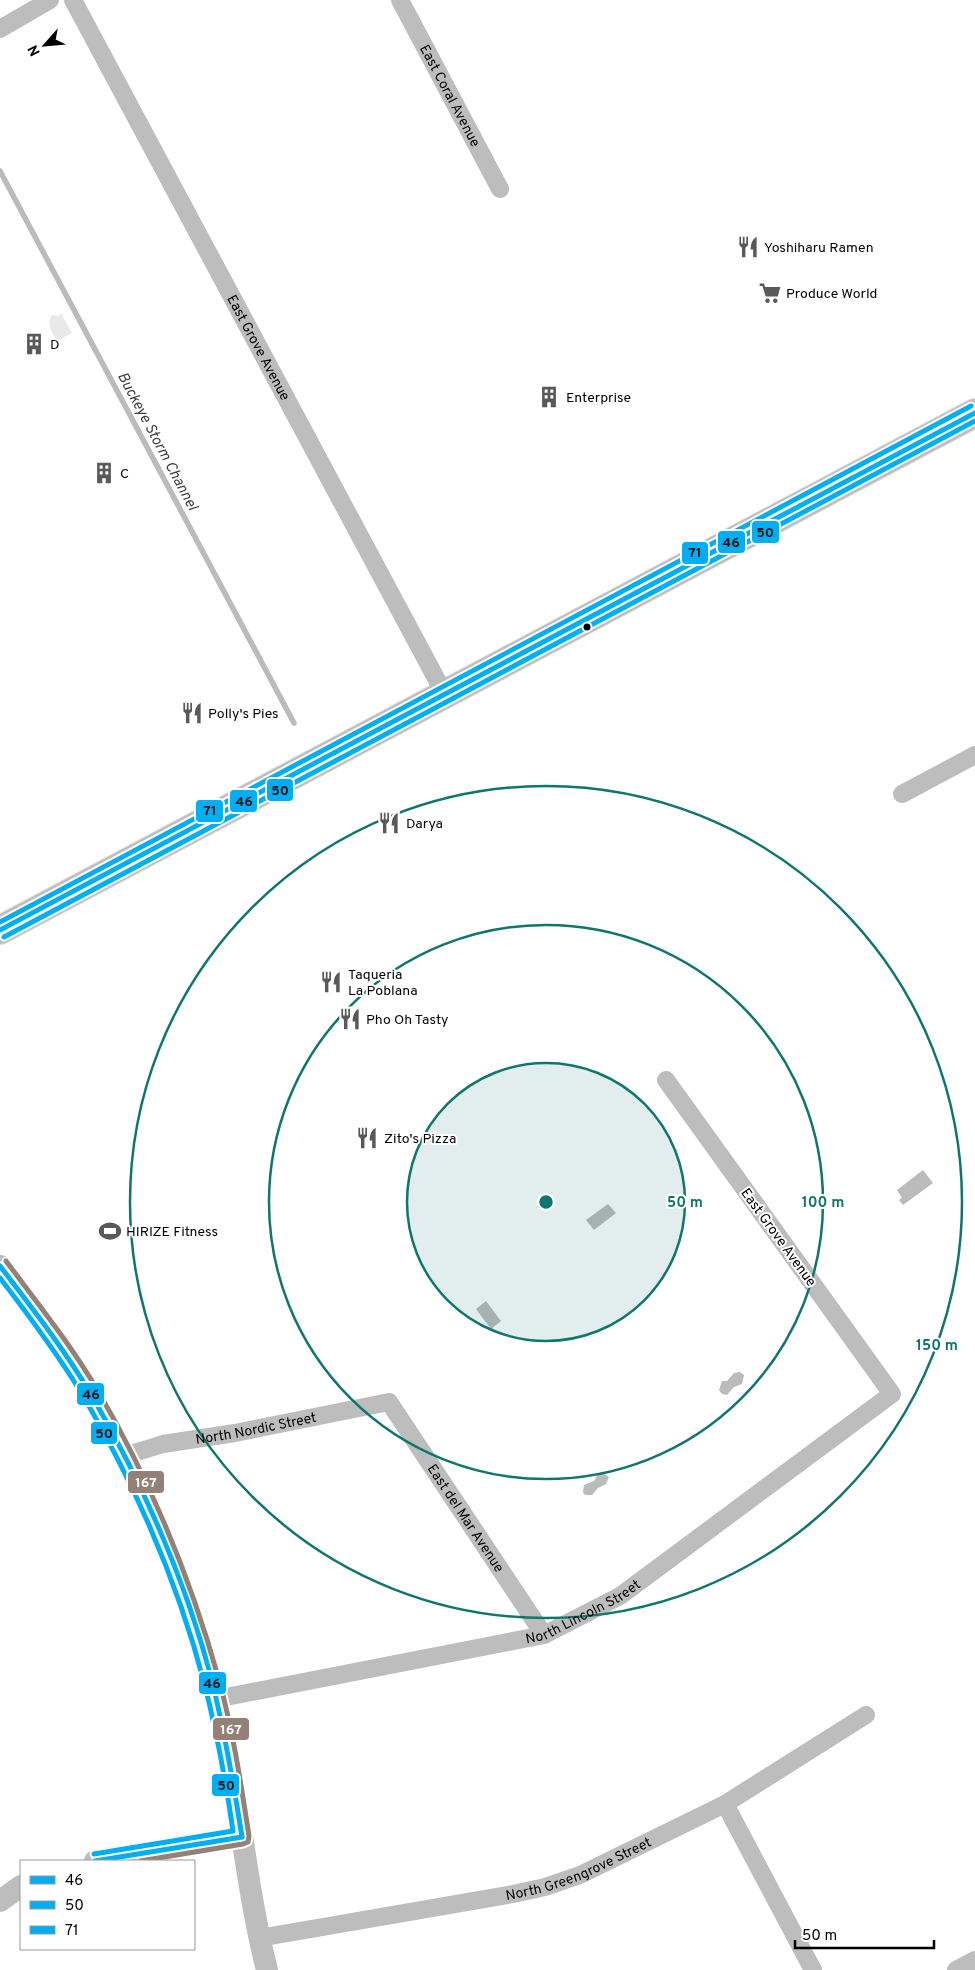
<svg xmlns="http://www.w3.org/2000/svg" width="975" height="1970" viewBox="0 0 975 1970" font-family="Overpass,sans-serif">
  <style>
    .green { fill: #e9e9e9 }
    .water { fill: #bbb }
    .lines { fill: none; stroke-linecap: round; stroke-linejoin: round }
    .stream { stroke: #bbb; stroke-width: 5.5 }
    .primary-casing { stroke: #dbdbdb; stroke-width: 30 }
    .minor { stroke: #bdbdbd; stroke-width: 18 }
    .tertiary { stroke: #bdbdbd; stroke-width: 22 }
    .primary { stroke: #bdbdbd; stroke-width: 28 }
    .bus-1-casing { stroke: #fff; stroke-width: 9 }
    .bus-2-casing { stroke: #fff; stroke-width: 9 }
    .bus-3-casing { stroke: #fff; stroke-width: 9 }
    .bus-4-casing { stroke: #fff; stroke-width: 9 }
    .bus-1 { stroke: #00aff2; stroke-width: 5 }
    .bus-2 { stroke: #00aff2; stroke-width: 5 }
    .bus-3 { stroke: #00aff2; stroke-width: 5 }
    .bus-4 { stroke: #938177; stroke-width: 5 }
    .ring { fill: none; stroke: #0f766e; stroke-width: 2.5 }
    .bus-dot { fill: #000; stroke: #fff; stroke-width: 2 }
    .labels { text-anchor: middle; stroke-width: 4; stroke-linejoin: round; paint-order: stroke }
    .street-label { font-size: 14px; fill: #000; stroke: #fff }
    .poi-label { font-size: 14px; fill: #000; stroke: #fff; text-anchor: start }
    .water-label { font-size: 15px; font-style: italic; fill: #3f3f3f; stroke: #fff }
    .centre { fill: #0f766e; stroke: #fff; stroke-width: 2.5 }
    .ring-label { font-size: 15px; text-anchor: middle; font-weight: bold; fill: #0f766e; stroke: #fff; stroke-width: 4; stroke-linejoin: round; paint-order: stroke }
    .line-badge { stroke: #fff; stroke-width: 2 }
    .badge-label { font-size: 14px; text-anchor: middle; font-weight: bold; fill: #fff }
    .pale-badge-label { font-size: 14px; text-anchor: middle; font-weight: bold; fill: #111 }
  </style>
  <rect width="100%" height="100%" fill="#fff"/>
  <!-- green -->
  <path class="green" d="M61,313l11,20 -15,8c-5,-10 -11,-16 -5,-26l7,1z"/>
  <!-- water -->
  <g class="water">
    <polygon points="923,1170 933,1183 903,1205 899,1200 902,1198 897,1190"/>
    <polygon points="608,1204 616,1213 594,1230 586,1220"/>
    <polygon points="486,1301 501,1321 491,1329 476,1309"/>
    <polygon points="740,1372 744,1375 742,1384 734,1387 727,1395 722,1394 719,1390 722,1381 727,1381 734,1373"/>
    <polygon points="601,1472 609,1477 606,1484 598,1488 592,1495 585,1495 583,1492 584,1485 594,1481 598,1474"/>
  </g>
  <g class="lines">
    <!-- stream -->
    <polyline class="stream" points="0,171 294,723"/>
    <!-- primary casing -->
    <g class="primary-casing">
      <polyline id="primary" points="0,930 975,413"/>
    </g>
    <!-- minor -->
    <g class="minor">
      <path id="s1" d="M73,0l372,695"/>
      <path id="s2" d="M400,0l100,189"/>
      <polyline points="0,29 50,0"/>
      <polyline points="902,794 975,755"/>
      <path id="s3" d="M124,1456l39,-12 72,-11 154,-31 155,233"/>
      <path id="s4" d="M216,1699l328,-64 76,-39 272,-202 -226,-314"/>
      <polyline points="725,1804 813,1970"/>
      <path id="s5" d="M259,1938l254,-44 32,-7 35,-12 145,-71 141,-89"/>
      <polyline points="956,1970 975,1960"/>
    </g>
    <!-- tertiary -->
    <g class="tertiary">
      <path d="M0,1266c111,135 186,296 224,466 17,79 23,160 43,238"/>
      <polyline points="95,1861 242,1837"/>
      <polyline points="0,1901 21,1886"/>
    </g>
    <!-- primary -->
    <use href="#primary" class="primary"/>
    <!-- bus-1 casing -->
    <g class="bus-1-casing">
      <g id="bus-1">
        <polyline points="0,930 975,413"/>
        <path d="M0,1266c32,42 65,84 92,130 52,90 95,187 121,289 12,50 21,101 29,152"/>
        <polyline points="95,1861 242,1837"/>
      </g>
    </g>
    <!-- bus-2 casing -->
    <g class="bus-2-casing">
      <g id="bus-2">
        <polyline points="4,937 975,421"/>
        <path d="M0,1278c30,39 60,79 85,121 52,90 94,186 120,287 12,48 21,96 28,145l-139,23"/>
      </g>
    </g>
    <!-- bus-3 casing -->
    <g class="bus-3-casing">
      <polyline id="bus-3" points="0,922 971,406"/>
    </g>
    <!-- bus-4 casing -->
    <g class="bus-4-casing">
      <path id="bus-4" d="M6,1261c32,43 65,84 92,130 53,91 93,188 121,289 14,51 22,104 30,156l-1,6 -5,2 -103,17"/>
    </g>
    <!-- bus-1 -->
    <use href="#bus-1" class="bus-1"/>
    <!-- bus-2 -->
    <use href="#bus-2" class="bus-2"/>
    <!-- bus-3 -->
    <use href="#bus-3" class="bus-3"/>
    <!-- bus-4 -->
    <use href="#bus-4" class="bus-4"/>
  </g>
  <!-- distance rings -->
  <circle cx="546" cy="1202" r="139" fill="#0f766e" fill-opacity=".12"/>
  <g class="ring">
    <circle cx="546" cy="1202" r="139"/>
    <circle cx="546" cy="1202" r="277"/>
    <circle cx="546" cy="1202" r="416"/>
  </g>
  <!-- icons -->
  <defs>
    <g id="restaurant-bare" transform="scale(1.725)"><path d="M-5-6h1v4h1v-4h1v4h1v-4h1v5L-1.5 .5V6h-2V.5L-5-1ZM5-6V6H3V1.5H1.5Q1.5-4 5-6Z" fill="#595959" stroke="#fff" stroke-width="2.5" paint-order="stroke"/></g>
    <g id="supermarket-bare" transform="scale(1.725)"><path d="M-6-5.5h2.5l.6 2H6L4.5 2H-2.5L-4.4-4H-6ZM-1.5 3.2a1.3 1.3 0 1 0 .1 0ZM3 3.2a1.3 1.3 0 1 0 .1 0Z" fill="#595959" stroke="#fff" stroke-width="2.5" paint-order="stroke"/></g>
    <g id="building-bare" transform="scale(1.725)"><path d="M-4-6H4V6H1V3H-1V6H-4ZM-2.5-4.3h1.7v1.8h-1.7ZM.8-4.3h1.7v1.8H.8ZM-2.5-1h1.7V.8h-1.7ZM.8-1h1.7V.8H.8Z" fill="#595959" stroke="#fff" stroke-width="2.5" paint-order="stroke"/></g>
    <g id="stadium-bare" transform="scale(1.725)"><path d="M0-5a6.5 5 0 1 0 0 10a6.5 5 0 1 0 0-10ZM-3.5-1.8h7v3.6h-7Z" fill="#595959" stroke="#fff" stroke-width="2.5" paint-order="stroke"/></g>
  </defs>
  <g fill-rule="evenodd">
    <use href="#restaurant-bare" x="748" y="247"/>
    <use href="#supermarket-bare" x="770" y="293"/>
    <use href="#building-bare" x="34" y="344"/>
    <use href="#building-bare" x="549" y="397"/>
    <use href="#building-bare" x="104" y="473"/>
    <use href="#restaurant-bare" x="192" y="713"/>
    <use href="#restaurant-bare" x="389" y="823"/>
    <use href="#restaurant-bare" x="331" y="982"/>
    <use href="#restaurant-bare" x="350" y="1019"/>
    <use href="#restaurant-bare" x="367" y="1138"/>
    <use href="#stadium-bare" x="110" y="1231"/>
  </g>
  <!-- markers -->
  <circle class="bus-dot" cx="587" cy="627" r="4.5"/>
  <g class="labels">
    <!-- street labels -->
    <g class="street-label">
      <text dy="5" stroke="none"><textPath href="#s2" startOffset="108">East Coral Avenue</textPath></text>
      <text dy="5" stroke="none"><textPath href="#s1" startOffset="394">East Grove Avenue</textPath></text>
      <text transform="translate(779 1237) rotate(54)" y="5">East Grove Avenue</text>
      <text dy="5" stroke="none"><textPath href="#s3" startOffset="135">North Nordic Street</textPath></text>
      <text dy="5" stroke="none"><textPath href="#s3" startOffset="410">East del Mar Avenue</textPath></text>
      <text dy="5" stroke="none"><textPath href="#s4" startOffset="379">North Lincoln Street</textPath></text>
      <text dy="5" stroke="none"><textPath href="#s5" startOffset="328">North Greengrove Street</textPath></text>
    </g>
    <!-- poi labels -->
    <g class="poi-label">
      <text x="764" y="252">Yoshiharu Ramen</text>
      <text x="786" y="298">Produce World</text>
      <text x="50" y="349">D</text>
      <text x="566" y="402">Enterprise</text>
      <text x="120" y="478">C</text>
      <text x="208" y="718">Polly's Pies</text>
      <text x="406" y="828">Darya</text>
      <text x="348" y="979">Taqueria<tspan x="348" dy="16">La Poblana</tspan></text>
      <text x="366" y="1024">Pho Oh Tasty</text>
      <text x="384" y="1143">Zito's Pizza</text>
      <text x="126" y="1236">HIRIZE Fitness</text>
    </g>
    <!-- water labels -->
    <g class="water-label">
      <text transform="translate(158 441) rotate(62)" y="5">Buckeye Storm Channel</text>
    </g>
  </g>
  <circle cx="546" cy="1202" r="8" class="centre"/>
  <g class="ring-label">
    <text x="685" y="1207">50 m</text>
    <text x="823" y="1207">100 m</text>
    <text x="937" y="1350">150 m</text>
  </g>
  <g class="line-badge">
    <rect x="751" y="520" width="29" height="24" rx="5" fill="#00aff2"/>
    <rect x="717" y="530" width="29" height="24" rx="5" fill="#00aff2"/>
    <rect x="681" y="541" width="28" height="24" rx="5" fill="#00aff2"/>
    <rect x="266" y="778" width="28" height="24" rx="5" fill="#00aff2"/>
    <rect x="229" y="789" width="29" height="24" rx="5" fill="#00aff2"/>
    <rect x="195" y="799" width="29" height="24" rx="5" fill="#00aff2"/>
    <rect x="76" y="1382" width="29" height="24" rx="5" fill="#00aff2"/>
    <rect x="90" y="1421" width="28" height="24" rx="5" fill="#00aff2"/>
    <rect x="127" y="1470" width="38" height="24" rx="5" fill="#938177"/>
    <rect x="198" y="1671" width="29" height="24" rx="5" fill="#00aff2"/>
    <rect x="212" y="1717" width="38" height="24" rx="5" fill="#938177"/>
    <rect x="211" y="1773" width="29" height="24" rx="5" fill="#00aff2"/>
  </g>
  <g class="badge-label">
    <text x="146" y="1487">167</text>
    <text x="231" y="1734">167</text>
  </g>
  <g class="pale-badge-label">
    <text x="765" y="537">50</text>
    <text x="731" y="547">46</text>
    <text x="695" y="557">71</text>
    <text x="280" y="795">50</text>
    <text x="244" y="806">46</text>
    <text x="210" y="815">71</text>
    <text x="91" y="1399">46</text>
    <text x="104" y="1438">50</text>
    <text x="212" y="1688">46</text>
    <text x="226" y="1790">50</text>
  </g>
  <!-- legend -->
  <rect x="20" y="1860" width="175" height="90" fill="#ffffff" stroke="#999999"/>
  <rect x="30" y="1876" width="25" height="8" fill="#00aff2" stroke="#999999"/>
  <text x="65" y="1885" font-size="15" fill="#000000">46</text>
  <rect x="30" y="1901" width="25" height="8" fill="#00aff2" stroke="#999999"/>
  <text x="65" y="1910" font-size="15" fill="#000000">50</text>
  <rect x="30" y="1926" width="25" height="8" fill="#00aff2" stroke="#999999"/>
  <text x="65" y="1935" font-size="15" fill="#000000">71</text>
  <!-- north arrow -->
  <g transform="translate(45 45) rotate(243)" stroke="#ffffff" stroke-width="4" paint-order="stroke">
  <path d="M0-4L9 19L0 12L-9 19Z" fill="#000000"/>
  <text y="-8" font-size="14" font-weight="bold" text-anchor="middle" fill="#000000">N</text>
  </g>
  <!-- scale -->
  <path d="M795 1940v8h139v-8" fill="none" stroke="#000000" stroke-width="2.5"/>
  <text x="802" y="1940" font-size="15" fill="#000000" stroke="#ffffff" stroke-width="4" paint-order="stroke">50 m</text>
</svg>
